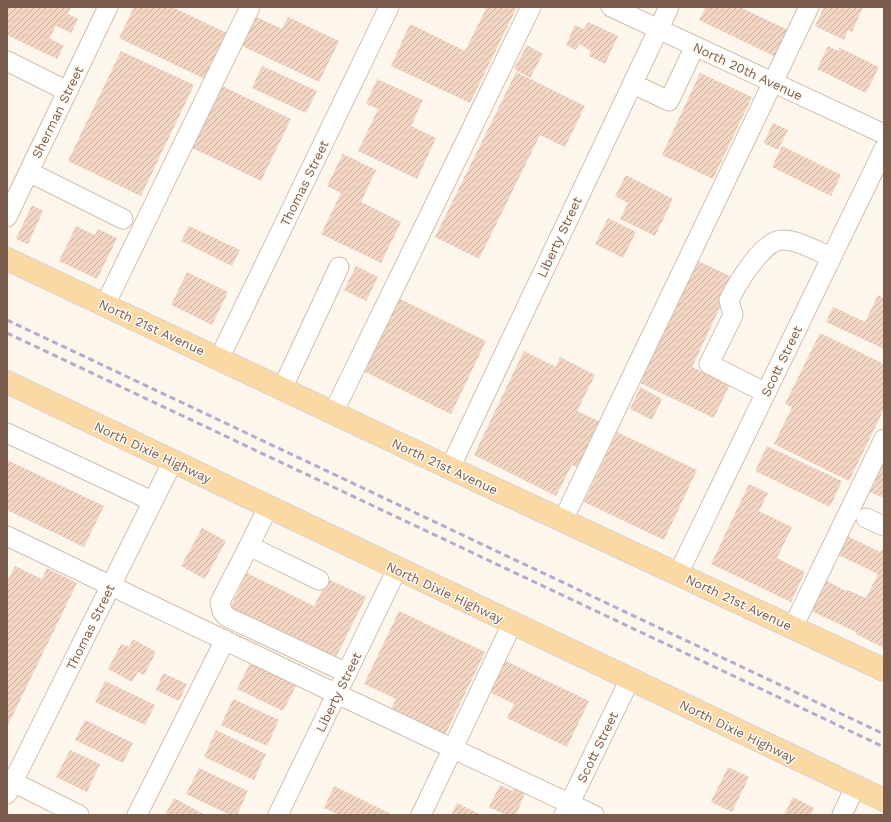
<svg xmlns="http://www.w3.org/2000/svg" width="891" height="822" viewBox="0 0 891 822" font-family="'Work Sans',sans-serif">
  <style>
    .building { fill: url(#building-hatch) }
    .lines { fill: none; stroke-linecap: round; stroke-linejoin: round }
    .minor-casing { stroke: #d1beb0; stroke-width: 21 }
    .major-casing { stroke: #dad1cd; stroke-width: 24 }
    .minor { stroke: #fff; stroke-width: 19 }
    .major { stroke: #fbd9a5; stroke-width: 22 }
    .rail { stroke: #b9a8c9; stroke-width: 3; stroke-dasharray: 6 4; stroke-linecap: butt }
    .labels { text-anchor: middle; stroke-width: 3; stroke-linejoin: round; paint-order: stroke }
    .street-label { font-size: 13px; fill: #7a5c4d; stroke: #fffaf3 }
  </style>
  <defs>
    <pattern id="building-hatch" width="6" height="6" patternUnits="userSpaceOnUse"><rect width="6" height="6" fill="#f3d5c3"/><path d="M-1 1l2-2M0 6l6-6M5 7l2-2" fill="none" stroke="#cab0a1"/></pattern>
  </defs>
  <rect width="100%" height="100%" fill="#fdf6ec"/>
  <!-- building -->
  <g class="building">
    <polygon points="7,7 71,7 68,14 78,19 71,33 56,26 49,38 64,46 57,59 7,35"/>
    <polygon points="134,7 172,7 227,33 205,79 119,38"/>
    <polygon points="481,7 517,7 470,103 391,66 410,24 465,51 486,9"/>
    <polygon points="706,7 740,7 788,30 776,57 699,20"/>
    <polygon points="824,7 863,7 852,32 848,30 844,40 815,26"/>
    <polygon points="254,16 282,29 288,17 339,41 319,82 240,45"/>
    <polygon points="588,22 618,36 605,64 589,56 591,51 579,44 576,50 566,45 575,25 584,29"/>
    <polygon points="527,45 543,54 530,78 514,69"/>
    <polygon points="828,46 838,51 840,48 879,67 866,93 817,69"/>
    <polygon points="121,51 194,85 141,196 68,161"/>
    <polygon points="262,66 317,91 306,113 252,88"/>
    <polygon points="516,72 585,106 565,147 540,135 479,259 435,237"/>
    <polygon points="700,73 752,97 713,179 662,155"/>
    <polygon points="377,79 423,100 411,126 436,138 417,179 358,151 378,109 366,104"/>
    <polygon points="222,86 291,119 261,181 192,148"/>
    <polygon points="773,123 788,130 778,150 764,143"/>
    <polygon points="782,146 841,175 831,196 772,167"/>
    <polygon points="343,154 376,170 361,202 401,222 381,263 321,234 341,193 327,186"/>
    <polygon points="626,175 673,199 655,236 620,219 628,203 615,196"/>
    <polygon points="32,205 43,211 28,244 16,239"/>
    <polygon points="608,218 636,232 623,258 595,244"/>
    <polygon points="76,226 95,235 98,229 117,238 97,279 59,261"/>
    <polygon points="189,226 240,250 232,266 181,241"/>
    <polygon points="698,261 734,278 692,367 730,384 714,418 640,383"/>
    <polygon points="356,266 378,277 366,301 344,290"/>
    <polygon points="187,272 228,292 212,325 171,305"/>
    <polygon points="878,295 884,298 884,349 826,322 833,307 865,322"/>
    <polygon points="398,298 486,341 451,414 363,371"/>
    <polygon points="820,333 884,364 884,409 849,481 774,444 792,407 785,404"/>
    <polygon points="524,351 556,367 560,357 595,375 577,411 603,423 580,469 572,465 556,496 474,455"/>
    <polygon points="640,387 662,399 652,420 630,409"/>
    <polygon points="617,432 697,470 664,540 584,502"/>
    <polygon points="767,446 842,481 830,507 755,471"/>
    <polygon points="7,460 104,506 84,547 7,510"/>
    <polygon points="884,463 884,498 870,492"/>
    <polygon points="749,484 768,493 759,511 792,527 777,558 805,572 791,602 711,564"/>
    <polygon points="202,528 226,541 205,579 181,566"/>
    <polygon points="847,536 880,552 881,549 884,551 884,648 856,634 856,632 807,609 822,578 846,591 847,590 866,598 878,574 838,555"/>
    <polygon points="15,566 42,579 47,568 77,583 7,727 7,582"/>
    <polygon points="247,573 314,606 328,579 366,597 335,659 230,608"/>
    <polygon points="399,611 485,652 445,735 391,709 396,699 364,684"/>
    <polygon points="133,639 156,652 144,675 138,672 132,682 108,669 121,644 129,647"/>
    <polygon points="504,660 589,701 567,747 507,718 514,704 489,692"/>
    <polygon points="250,663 296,686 283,711 237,689"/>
    <polygon points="163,673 187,684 179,701 156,690"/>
    <polygon points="105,681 155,705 145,725 95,702"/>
    <polygon points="233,699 279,720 267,746 221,725"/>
    <polygon points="85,720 133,743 123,763 75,740"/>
    <polygon points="216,730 266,754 254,780 204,757"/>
    <polygon points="70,750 100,764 87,792 56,777"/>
    <polygon points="728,767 749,777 732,812 711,802"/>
    <polygon points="199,768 248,791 237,815 230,815 186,794"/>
    <polygon points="500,785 512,791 514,788 525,793 516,815 506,815 489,807"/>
    <polygon points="334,786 393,815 339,815 324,808"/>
    <polygon points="793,797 814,808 811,815 784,815"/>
    <polygon points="174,798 205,815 165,815"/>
    <polygon points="457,803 481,815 451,815"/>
  </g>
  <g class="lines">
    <!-- minor casing -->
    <g class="minor-casing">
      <g id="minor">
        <polyline points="611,7 884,134"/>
        <polyline points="7,61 67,91"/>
        <polyline points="633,84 669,101 695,46"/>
        <polyline points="29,172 123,219"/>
        <polyline points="7,217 108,7"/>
        <polyline points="105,305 250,7"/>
        <polyline points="219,359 389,7"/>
        <polyline points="282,389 339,267"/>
        <path d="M766,393l-57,-29 24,-49 -4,-15c8,-16 34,-60 53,-60 17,0 34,11 49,17"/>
        <polyline points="333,413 531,7"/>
        <polyline points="7,433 152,501"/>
        <polyline points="450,468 669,7"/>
        <polyline points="268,507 249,546 319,580"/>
        <polyline points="866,518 884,526"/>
        <polyline points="563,520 809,7"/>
        <polyline points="7,536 337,694 594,815"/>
        <polyline points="249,546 220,602 222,611 227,617 347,673"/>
        <polyline points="678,574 884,149"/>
        <polyline points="793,627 884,439"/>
        <polyline points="7,779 79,815"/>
        <polyline points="7,794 173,461"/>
        <polyline points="137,815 225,640"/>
        <polyline points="278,815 397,569"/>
        <polyline points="421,815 512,624"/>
        <polyline points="564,815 630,679"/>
        <polyline points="842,815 855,787"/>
      </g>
    </g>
    <!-- major casing -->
    <g class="major-casing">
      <g id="major">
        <polyline points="7,259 450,468 884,670"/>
        <polyline points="7,382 884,800"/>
      </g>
    </g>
    <!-- minor -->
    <use href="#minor" class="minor"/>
    <!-- major -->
    <use href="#major" class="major"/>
    <!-- rail -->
    <g class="rail">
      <polyline points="7,320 884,734"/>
      <polyline points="7,333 884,747"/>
    </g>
  </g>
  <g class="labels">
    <!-- street labels -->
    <g class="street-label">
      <text transform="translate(748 71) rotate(25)" y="5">North 20th Avenue</text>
      <text transform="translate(57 112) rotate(-64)" y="5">Sherman Street</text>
      <text transform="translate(304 183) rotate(-64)" y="5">Thomas Street</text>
      <text transform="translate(559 237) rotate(-65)" y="5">Liberty Street</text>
      <text transform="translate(152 327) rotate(25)" y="5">North 21st Avenue</text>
      <text transform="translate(781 361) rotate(-64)" y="5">Scott Street</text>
      <text transform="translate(153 452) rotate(25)" y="5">North Dixie Highway</text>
      <text transform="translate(445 466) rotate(25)" y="5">North 21st Avenue</text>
      <text transform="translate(445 592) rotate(25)" y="5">North Dixie Highway</text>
      <text transform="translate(739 602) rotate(25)" y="5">North 21st Avenue</text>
      <text transform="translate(90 627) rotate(-64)" y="5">Thomas Street</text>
      <text transform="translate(338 692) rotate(-64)" y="5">Liberty Street</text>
      <text transform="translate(738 731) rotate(26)" y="5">North Dixie Highway</text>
      <text transform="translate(597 747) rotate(-64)" y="5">Scott Street</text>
    </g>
  </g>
  <!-- border -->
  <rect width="891" height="822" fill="none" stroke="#7a5c4d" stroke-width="16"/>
</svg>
